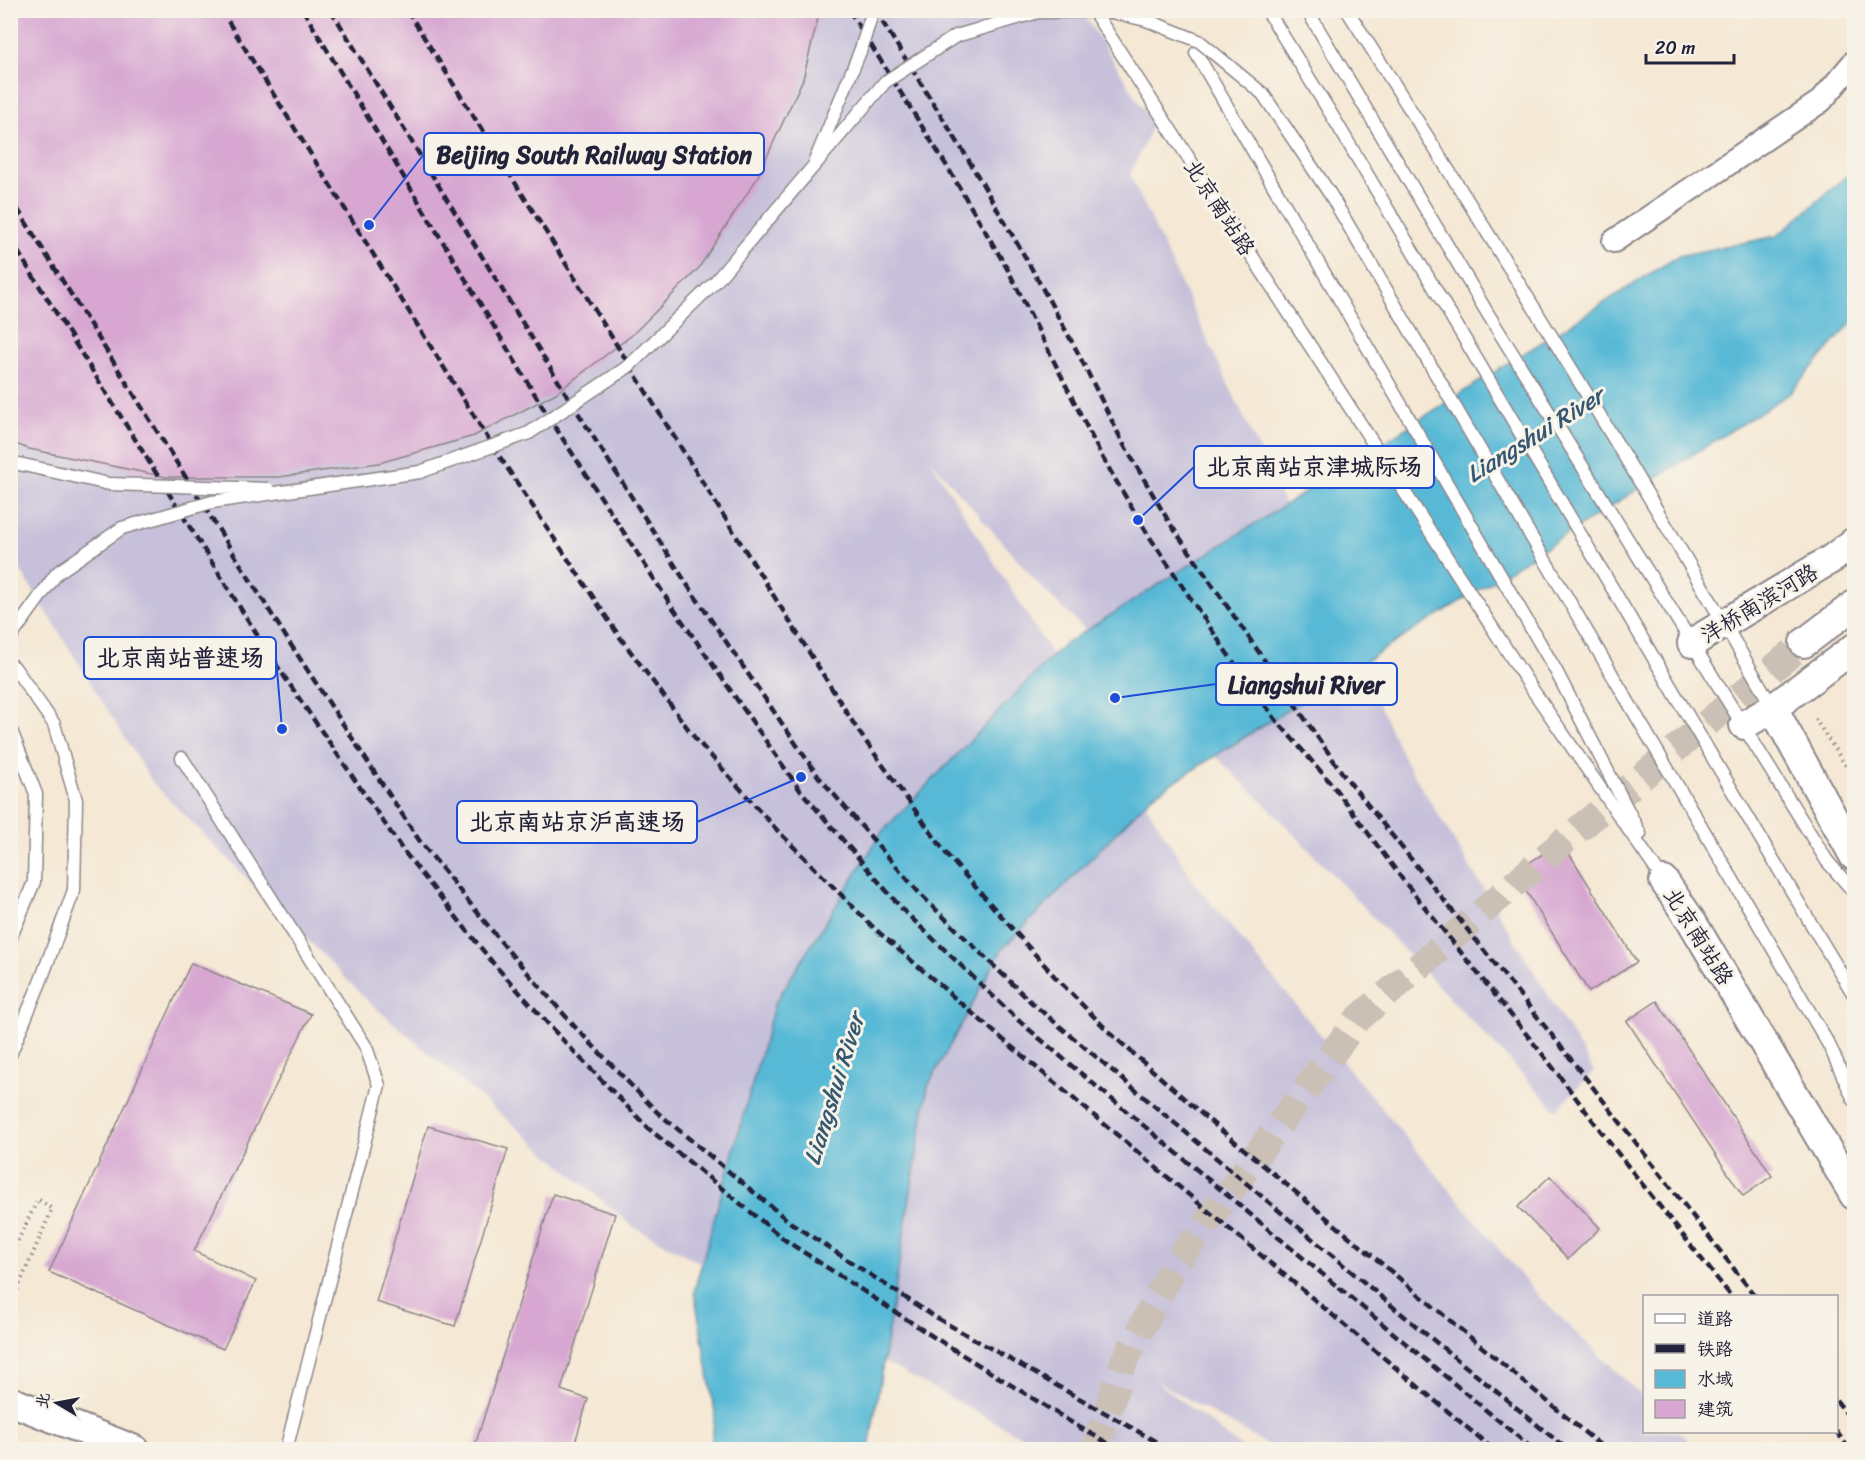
<svg xmlns="http://www.w3.org/2000/svg" width="1865" height="1460" viewBox="0 0 1865 1460" font-family="Sriracha,'LXGW WenKai TC',sans-serif">
  <style>
    .industrial { fill: #c6c0da }
    .water { fill: #58b9d6; stroke: #3d6e88; stroke-width: 1.5 }
    .building { fill: #d7a7d2 }
    .lines { fill: none; stroke-linecap: round; stroke-linejoin: round }
    .tertiary-tunnel { stroke: #cbc0b5; stroke-width: 28; stroke-dasharray: 28 14; stroke-linecap: butt }
    .service-casing { stroke: #8c8588; stroke-width: 15 }
    .minor-casing { stroke: #8c8588; stroke-width: 26 }
    .tertiary-casing { stroke: #8c8588; stroke-width: 32 }
    .path { stroke: #8c8588; stroke-width: 4; stroke-dasharray: 1.5 4.5; stroke-linecap: butt }
    .service { stroke: #fff; stroke-width: 12 }
    .minor { stroke: #fff; stroke-width: 22 }
    .tertiary { stroke: #fff; stroke-width: 28 }
    .rail { stroke: #22223b; stroke-width: 4.5; stroke-dasharray: 9 4.5; stroke-linecap: butt }
    .service-bridge-casing { stroke: #8c8588; stroke-width: 15; stroke-linecap: butt }
    .service-bridge { stroke: #fff; stroke-width: 12 }
    .labels { text-anchor: middle; stroke-width: 6; stroke-linejoin: round; paint-order: stroke }
    .street-label { font-size: 22px; fill: #22223b; stroke: #f7f3e8 }
    .water-label { font-size: 24px; font-style: italic; fill: #355771; stroke: #f7f3e8 }
    .leader { fill: none; stroke: #1d4ed8; stroke-width: 2 }
    .callout-dot { fill: #1d4ed8; stroke: #f7f3e8; stroke-width: 2 }
    .callout { fill: #f7f3e8; stroke: #1d4ed8; stroke-width: 2 }
    .callout-label { font-size: 24px; text-anchor: middle; font-weight: bold; fill: #22223b }
  </style>
  <rect width="100%" height="100%" fill="#f7f3e8"/>
  <filter id="ink" filterUnits="userSpaceOnUse"><feTurbulence type="fractalNoise" baseFrequency=".0167" numOctaves="2"/><feDisplacementMap in="SourceGraphic" scale="12" xChannelSelector="R" yChannelSelector="G"/><feConvolveMatrix kernelMatrix="1 2 1 2 8 2 1 2 1" color-interpolation-filters="sRGB"/></filter>
  <filter id="wash" filterUnits="userSpaceOnUse"><feTurbulence type="fractalNoise" baseFrequency=".008" numOctaves="4" result="noise"/><feDisplacementMap in="SourceGraphic" scale="24" xChannelSelector="R" yChannelSelector="G"/><feGaussianBlur stdDeviation="1.35" result="paint"/><feColorMatrix in="noise" values="0 0 0 0 0 0 0 0 0 0 0 0 0 0 0 0 0 1.4 0 .05"/><feComposite in="paint" operator="in"/></filter>
  <g filter="url(#wash)">
    <rect width="100%" height="100%" fill="#f5e8d4"/>
    <!-- industrial -->
    <polygon class="industrial" points="11,11 1082,11 1153,124 1130,175 1405,760 1594,1071 1556,1110 1276,815 1041,587 929,458 1196,885 1538,1296 1644,1398 1644,1432 1679,1432 1698,1449 1274,1449 1153,1379 1244,1449 1045,1449 632,1226 371,1004 153,783 11,555"/>
    <!-- water -->
    <polygon class="water" points="1854,170 1854,320 1789,394 1153,795 1002,949 928,1086 869,1449 711,1449 715,1413 694,1291 775,1003 882,832 1063,645 1678,256 1777,236"/>
    <g id="blocks">
      <!-- building -->
      <g class="building">
        <polygon points="10,10 820,10 803,79 756,180 698,269 632,335 556,393 474,436 379,463 279,477 166,477 29,449 10,442"/>
        <polygon points="1562,842 1637,962 1589,992 1514,872"/>
        <polygon points="191,963 311,1014 194,1251 256,1281 223,1349 49,1272"/>
        <polygon points="1657,1001 1772,1176 1743,1196 1627,1021"/>
        <polygon points="428,1126 508,1149 455,1326 376,1302"/>
        <polygon points="1550,1176 1600,1228 1568,1259 1518,1207"/>
        <polygon points="553,1194 615,1214 561,1390 588,1399 573,1449 474,1449"/>
      </g>
    </g>
  </g>
  <g filter="url(#ink)">
    <use href="#blocks" fill-opacity="0" stroke="#8c8588" stroke-width="1.5"/>
    <g class="lines">
      <!-- tertiary-tunnel -->
      <polyline class="tertiary-tunnel" points="1095,1450 1123,1364 1173,1267 1358,1019 1562,843 1804,643"/>
      <!-- service casing -->
      <g class="service-casing">
        <g id="service">
          <polyline points="1093,10 1530,686 1664,881"/>
          <polyline points="1307,10 1488,314 1827,861 1854,892"/>
          <path d="M1347,10c147,230 290,462 426,698"/>
          <polyline points="1196,53 1555,669 1640,834"/>
          <polyline points="10,665 14,667 54,724 76,800 74,890 41,980 10,1055"/>
          <polyline points="10,728 36,794 34,882 10,939"/>
          <polyline points="182,758 366,1047 379,1085 286,1450"/>
          <polyline points="1816,932 1854,995"/>
          <polyline points="1775,952 1830,1047 1854,1100"/>
        </g>
      </g>
      <!-- minor casing -->
      <g class="minor-casing">
        <polyline id="minor" points="1614,241 1821,101 1854,62"/>
      </g>
      <!-- tertiary casing -->
      <g class="tertiary-casing">
        <g id="tertiary">
          <polyline points="1692,643 1833,558 1854,542"/>
          <polyline points="1804,643 1854,605"/>
          <polyline points="1773,708 1854,856"/>
          <polyline points="1744,725 1773,708 1854,648"/>
          <polyline points="1664,881 1692,922 1854,1195"/>
          <polyline points="10,1401 135,1450"/>
        </g>
      </g>
      <!-- path -->
      <g class="path">
        <polyline points="1815,719 1854,778"/>
        <polyline points="10,1257 38,1199 52,1209 10,1307"/>
      </g>
      <!-- service -->
      <use href="#service" class="service"/>
      <!-- minor -->
      <use href="#minor" class="minor"/>
      <!-- tertiary -->
      <use href="#tertiary" class="tertiary"/>
      <!-- rail -->
      <g class="rail">
        <polyline points="221,10 494,448 619,636 695,738 777,830 875,929 1000,1037 1494,1450"/>
        <polyline points="303,10 548,416 671,605 800,790 903,910 1018,1020 1066,1061 1534,1450"/>
        <polyline points="331,10 568,397 690,589 818,776 921,895 1032,1003 1410,1321 1568,1450"/>
        <polyline points="407,10 859,732 948,856 1056,978 1109,1032 1204,1116 1606,1450"/>
        <polyline points="849,10 948,168 1008,270 1102,457 1147,533 1227,653 1276,720 1330,782 1403,880 1551,1065 1616,1151 1731,1296"/>
        <polyline points="875,10 965,154 1028,262 1077,351 1124,445 1169,522 1343,774 1567,1054 1755,1296"/>
        <polyline points="10,197 291,645 419,840 511,954 575,1027 657,1112 791,1223 935,1317 1171,1450"/>
        <polyline points="10,239 271,657 402,849 493,963 559,1036 649,1129 785,1240 932,1336 1079,1427 1120,1450"/>
        <polyline points="1836,1400 1854,1423"/>
        <polyline points="1836,1431 1850,1450"/>
      </g>
      <!-- service-bridge casing -->
      <g class="service-bridge-casing">
        <g id="service-bridge">
          <polyline points="1267,10 1336,122 1816,932"/>
          <polyline points="815,161 861,49 873,10"/>
          <polyline points="10,462 109,484 268,489"/>
          <polyline points="10,638 57,573 122,528 212,502 420,472 529,433 629,366 716,281 885,82 956,36 1038,12 1107,11 1146,20 1199,41 1263,94 1330,194 1775,952"/>
        </g>
      </g>
      <!-- service-bridge -->
      <use href="#service-bridge" class="service-bridge"/>
    </g>
  </g>
  <g class="labels">
    <!-- street labels -->
    <g class="street-label">
      <text transform="translate(1220 207) rotate(57)" y="8">北京南站路</text>
      <text transform="translate(1759 603) rotate(-31)" y="8">洋桥南滨河路</text>
      <text transform="translate(1699 936) rotate(58)" y="8">北京南站路</text>
    </g>
    <!-- water labels -->
    <g class="water-label">
      <text transform="translate(1535 435) rotate(-32)" y="8">Liangshui River</text>
      <text transform="translate(834 1089) rotate(-73)" y="8">Liangshui River</text>
    </g>
  </g>
  <!-- callouts -->
  <path class="leader" d="M369 225L424 154M1138 520L1194 467M282 729L276 658M1115 698L1216 684M801 777L697 822"/>
  <g class="callout-dot">
    <circle cx="369" cy="225" r="6"/>
    <circle cx="1138" cy="520" r="6"/>
    <circle cx="282" cy="729" r="6"/>
    <circle cx="1115" cy="698" r="6"/>
    <circle cx="801" cy="777" r="6"/>
  </g>
  <g class="callout">
    <rect x="424" y="133" width="340" height="42" rx="6"/>
    <rect x="1194" y="446" width="240" height="42" rx="6"/>
    <rect x="84" y="637" width="192" height="42" rx="6"/>
    <rect x="1216" y="663" width="181" height="42" rx="6"/>
    <rect x="457" y="801" width="240" height="42" rx="6"/>
  </g>
  <g class="callout-label">
    <text x="594" y="163">Beijing South Railway Station</text>
    <text x="1314" y="475">北京南站京津城际场</text>
    <text x="180" y="666">北京南站普速场</text>
    <text x="1306" y="693">Liangshui River</text>
    <text x="577" y="830">北京南站京沪高速场</text>
  </g>
  <!-- margin -->
  <rect width="1865" height="1460" fill="none" stroke="#f7f3e8" stroke-width="36"/>
  <!-- legend -->
  <rect x="1643" y="1295" width="195" height="138" fill="#f7f3e8" stroke="#a29fa3" stroke-width="1.5"/>
  <rect x="1655" y="1314" width="30" height="9" fill="#ffffff" stroke="#a29fa3" stroke-width="1.5"/>
  <text x="1697" y="1325" font-size="18" fill="#22223b">道路</text>
  <rect x="1655" y="1344" width="30" height="9" fill="#22223b" stroke="#a29fa3" stroke-width="1.5"/>
  <text x="1697" y="1355" font-size="18" fill="#22223b">铁路</text>
  <rect x="1655" y="1370" width="30" height="18" fill="#58b9d6" stroke="#a29fa3" stroke-width="1.5"/>
  <text x="1697" y="1385" font-size="18" fill="#22223b">水域</text>
  <rect x="1655" y="1400" width="30" height="18" fill="#d7a7d2" stroke="#a29fa3" stroke-width="1.5"/>
  <text x="1697" y="1415" font-size="18" fill="#22223b">建筑</text>
  <!-- north arrow -->
  <g transform="translate(57 1403) rotate(280)" stroke="#f7f3e8" stroke-width="4.5" paint-order="stroke">
  <path d="M0-4.5L10 22L0 15L-10 22Z" fill="#22223b"/>
  <text y="-9" font-size="16" font-weight="bold" text-anchor="middle" fill="#22223b">北</text>
  </g>
  <!-- scale -->
  <path d="M1646 54v9h88v-9" fill="none" stroke="#22223b" stroke-width="3"/>
  <text x="1655" y="54" font-size="18" fill="#22223b" stroke="#f7f3e8" stroke-width="4.5" paint-order="stroke">20 m</text>
</svg>
